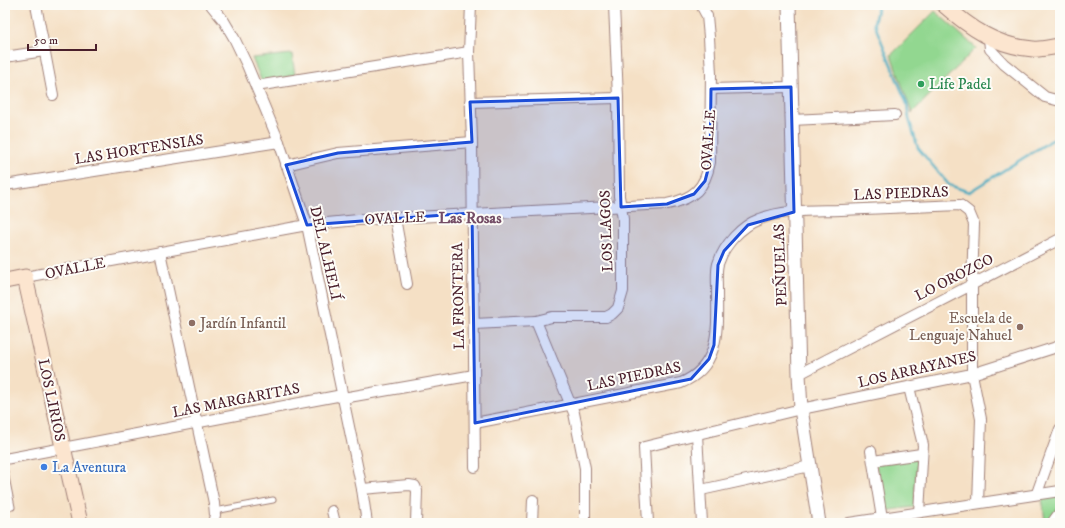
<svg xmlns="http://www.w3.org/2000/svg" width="1065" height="528" viewBox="0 0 1065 528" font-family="'IM FELL DW Pica',serif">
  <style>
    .green { fill: #92d790; stroke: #6e7b5e }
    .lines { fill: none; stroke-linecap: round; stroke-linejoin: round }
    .stream { stroke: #3fa9bf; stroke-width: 2.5 }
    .service-casing { stroke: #a08078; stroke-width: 7 }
    .minor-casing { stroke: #a08078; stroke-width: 12 }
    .tertiary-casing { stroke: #a08078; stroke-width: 15 }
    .secondary-casing { stroke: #a08078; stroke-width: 17 }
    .service { stroke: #fff; stroke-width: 5 }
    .minor { stroke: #fff; stroke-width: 10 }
    .tertiary { stroke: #fff; stroke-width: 13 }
    .secondary { stroke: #fce5cf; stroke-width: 15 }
    .marked { fill: #1d4ed8; fill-opacity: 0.2; stroke: #1d4ed8; stroke-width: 3; stroke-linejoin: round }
    .leisure-dot { fill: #2e9e5b; stroke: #fdfcf7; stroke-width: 1.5 }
    .education-dot { fill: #8d6e63; stroke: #fdfcf7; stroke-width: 1.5 }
    .shop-dot { fill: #3f7fe0; stroke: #fdfcf7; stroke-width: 1.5 }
    .labels { text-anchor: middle; stroke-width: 4; stroke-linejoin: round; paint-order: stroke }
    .leisure-label { font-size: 15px; fill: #27864d; stroke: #fdfcf7; text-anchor: start }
    .street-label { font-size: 15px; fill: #4a1f2b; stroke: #fdfcf7 }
    .education-label { font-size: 15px; fill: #785e54; stroke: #fdfcf7; text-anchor: end }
    .shop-label { font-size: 15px; fill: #366cbe; stroke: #fdfcf7; text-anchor: start }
    .neighbourhood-label { font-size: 16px; font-weight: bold; fill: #744d66; stroke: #fdfcf7 }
  </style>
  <rect width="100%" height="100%" fill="#fdfcf7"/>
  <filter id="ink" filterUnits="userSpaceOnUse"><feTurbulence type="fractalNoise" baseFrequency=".025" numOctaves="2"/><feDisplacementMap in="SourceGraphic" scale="8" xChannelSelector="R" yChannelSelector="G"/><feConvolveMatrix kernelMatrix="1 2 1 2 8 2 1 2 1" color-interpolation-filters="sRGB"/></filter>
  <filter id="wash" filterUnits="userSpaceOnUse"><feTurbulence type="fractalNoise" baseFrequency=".012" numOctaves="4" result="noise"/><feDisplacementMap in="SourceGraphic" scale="16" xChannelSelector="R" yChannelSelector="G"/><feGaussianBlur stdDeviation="0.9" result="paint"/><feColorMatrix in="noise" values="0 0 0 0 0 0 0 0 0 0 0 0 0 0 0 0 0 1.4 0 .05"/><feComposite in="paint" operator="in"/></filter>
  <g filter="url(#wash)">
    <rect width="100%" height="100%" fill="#f5e0c5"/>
    <!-- green -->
    <g class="green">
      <polygon points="935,11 976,48 912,113 891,55"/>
      <polygon points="292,54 295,75 262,82 252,58"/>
      <polygon points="917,458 914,507 883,511 876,464"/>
      <polygon points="1060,496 1060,506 1047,523 1044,523 1045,522 1042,497"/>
    </g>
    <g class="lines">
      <!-- stream -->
      <polyline class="stream" points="878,5 874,23 907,104 909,119 918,148 949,185 969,192 1060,135"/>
    </g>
  </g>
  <g filter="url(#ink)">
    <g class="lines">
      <!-- service casing -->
      <g class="service-casing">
        <g id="service">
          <polyline points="5,472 12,507"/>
          <polyline points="215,511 273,500"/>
        </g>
      </g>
      <!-- minor casing -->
      <g class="minor-casing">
        <g id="minor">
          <polyline points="36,5 53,95"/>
          <polyline points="211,5 224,21 234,38 247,65 279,142 307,225 362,489 367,523"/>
          <polyline points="471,5 469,52 472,142 475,467"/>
          <polyline points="989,38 990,49 1004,64 1045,97 1060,101"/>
          <polyline points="5,57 44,51"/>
          <polyline points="256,86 469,52"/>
          <polyline points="711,89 791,87"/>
          <polyline points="470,102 618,98"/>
          <polyline points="792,120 895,115"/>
          <polyline points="286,165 338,153 472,142"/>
          <polyline points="5,185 279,142"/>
          <polyline points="395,218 407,284"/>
          <polyline points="160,252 214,503 215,515 213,523"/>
          <path d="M25,277l282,-52 51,-5 309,-16c27,-5 38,-16 43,-42l1,-88 -2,-37 -2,-21 -6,-11"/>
          <polyline points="536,321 574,413 585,468 585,523"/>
          <polyline points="474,324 536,321 552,317 606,317 612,314 618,308 623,291 623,219 619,196 618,98 614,5"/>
          <polyline points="799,374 1060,239"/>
          <polyline points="909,387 923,445 919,512"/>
          <path d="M475,423l206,-40c41,-17 36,-57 36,-94 0,-8 -1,-17 1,-25 6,-19 23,-38 42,-45 25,-10 55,-8 81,-9 40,-2 79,-3 119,-5l9,7 5,12 -2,60v90l9,45 -3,84"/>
          <polyline points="697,434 702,523"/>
          <polyline points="871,451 882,518"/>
          <polyline points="5,459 337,396 343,398 474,375"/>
          <polyline points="873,461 921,454"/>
          <polyline points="362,489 409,485 415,486 417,491 416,523"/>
          <polyline points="701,490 810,466"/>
          <polyline points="1037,493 1060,429"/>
          <polyline points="332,511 334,519 334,523"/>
          <polyline points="532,523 533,500"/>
          <polyline points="648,523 644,447 801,409 972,374 1060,346"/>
          <polyline points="849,523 1060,491"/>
          <polyline points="1052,523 1060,512"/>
        </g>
      </g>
      <!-- tertiary casing -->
      <g class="tertiary-casing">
        <polyline id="tertiary" points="789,5 799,374 801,409 819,523"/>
      </g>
      <!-- secondary casing -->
      <g class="secondary-casing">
        <g id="secondary">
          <path d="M944,5c26,23 52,41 89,44 8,1 18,-2 27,-3"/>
          <polyline points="5,281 25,277 80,523"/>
        </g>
      </g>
      <!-- service -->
      <use href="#service" class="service"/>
      <!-- minor -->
      <use href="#minor" class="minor"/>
      <!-- tertiary -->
      <use href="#tertiary" class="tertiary"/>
      <!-- secondary -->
      <use href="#secondary" class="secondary"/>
    </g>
  </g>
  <!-- marked area -->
  <path class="marked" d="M791,87l3,125 -46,13 -24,26 -6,14 -4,80 -5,14 -18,20 -216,44 -3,-210 -165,12 -21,-60 52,-12 134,-11 -2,-40 148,-4 3,109 46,-3 27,-10 11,-13 5,-19 1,-73z"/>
  <!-- markers -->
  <circle class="leisure-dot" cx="921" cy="84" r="4"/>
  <g class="education-dot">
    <circle cx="192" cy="323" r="4"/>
    <circle cx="1020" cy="327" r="4"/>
  </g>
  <circle class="shop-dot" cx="44" cy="467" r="4"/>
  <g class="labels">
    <!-- leisure labels -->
    <g class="leisure-label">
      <text x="929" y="89">Life Padel</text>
    </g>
    <!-- street labels -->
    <g class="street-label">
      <text transform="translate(708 140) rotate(-86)" y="5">OVALLE</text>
      <text transform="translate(139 149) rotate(-9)" y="5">LAS HORTENSIAS</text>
      <text transform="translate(901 193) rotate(-2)" y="5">LAS PIEDRAS</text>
      <text transform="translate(395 218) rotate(-3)" y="5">OVALLE</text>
      <text transform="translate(606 231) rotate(-92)" y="5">LOS LAGOS</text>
      <text transform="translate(326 253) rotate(77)" y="5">DEL ALHELÍ</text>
      <text transform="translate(780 265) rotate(-92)" y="5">PEÑUELAS</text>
      <text transform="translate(75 268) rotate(-11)" y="5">OVALLE</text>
      <text transform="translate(954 277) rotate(-27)" y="5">LO OROZCO</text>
      <text transform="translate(458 296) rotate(-91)" y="5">LA FRONTERA</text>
      <text transform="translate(917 369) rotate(-13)" y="5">LOS ARRAYANES</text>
      <text transform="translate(634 376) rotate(-12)" y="5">LAS PIEDRAS</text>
      <text transform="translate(52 400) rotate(78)" y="5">LOS LIRIOS</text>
      <text transform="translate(236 400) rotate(-11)" y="5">LAS MARGARITAS</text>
    </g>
    <!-- education labels -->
    <g class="education-label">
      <text x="1012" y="323">Escuela de<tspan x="1012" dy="17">Lenguaje Nahuel</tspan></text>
      <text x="200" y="328" text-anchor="start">Jardín Infantil</text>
    </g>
    <!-- shop labels -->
    <g class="shop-label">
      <text x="52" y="472">La Aventura</text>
    </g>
    <!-- neighbourhood labels -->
    <g class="neighbourhood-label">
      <text x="470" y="223">Las Rosas</text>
    </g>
  </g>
  <!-- margin -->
  <rect width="1065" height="528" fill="none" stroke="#fdfcf7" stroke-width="20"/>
  <!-- scale -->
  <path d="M28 44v6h68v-6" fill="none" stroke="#4a1f2b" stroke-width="2"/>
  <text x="34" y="44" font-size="12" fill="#4a1f2b" stroke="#fdfcf7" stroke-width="3" paint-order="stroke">50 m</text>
</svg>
